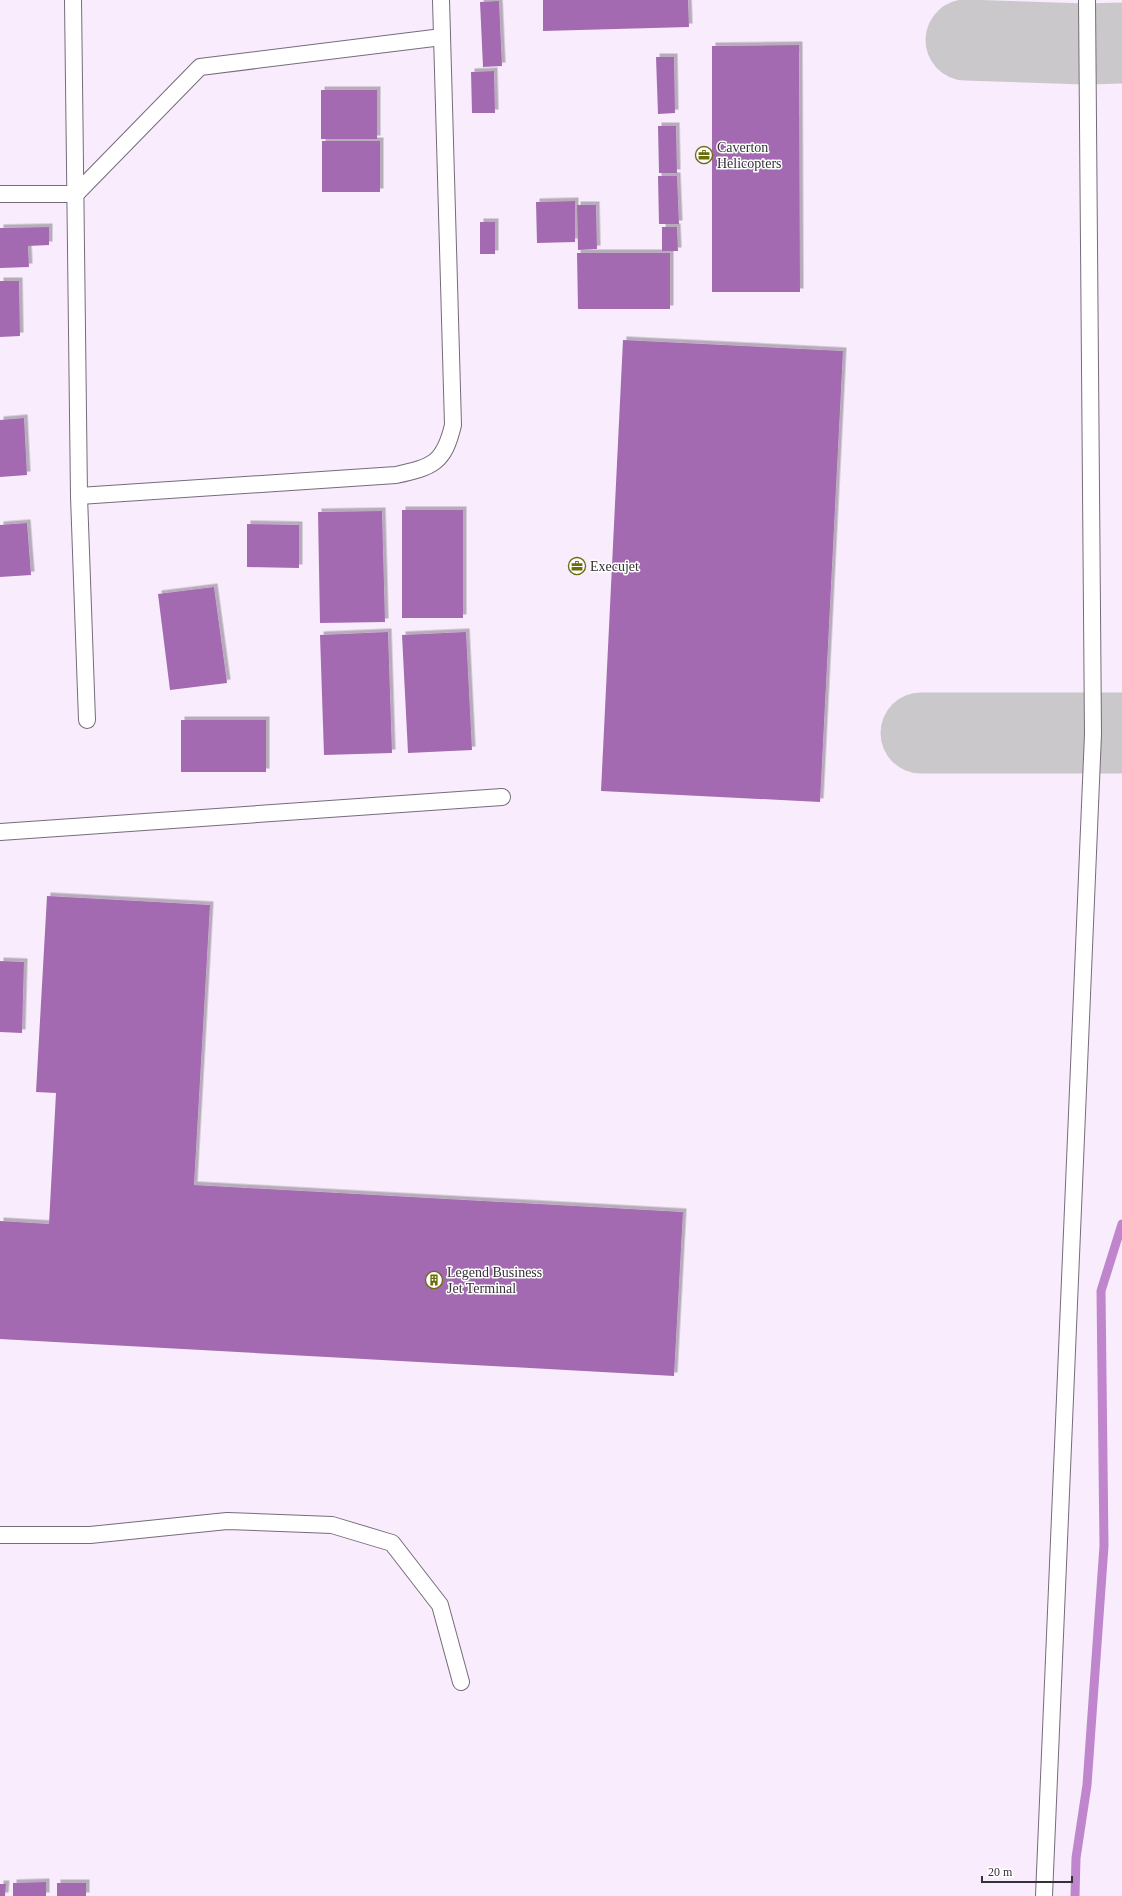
<svg xmlns="http://www.w3.org/2000/svg" width="1122" height="1896" viewBox="0 0 1122 1896" font-family="Georgia,serif">
  <style>
    .built { fill: #f9ecfd }
    .lines { fill: none; stroke-linecap: round; stroke-linejoin: round }
    .stream { stroke: #bf86cd; stroke-width: 9 }
    .taxiway { stroke: #cac8cb; stroke-width: 81 }
    .building { fill: #a36bb1; filter: url(#shadow) }
    .lane-casing { stroke: #766c79; stroke-width: 18 }
    .lane { stroke: #fff; stroke-width: 16 }
    .labels { text-anchor: middle; stroke-width: 3; stroke-linejoin: round; paint-order: stroke }
    .poi-label { font-size: 14px; fill: #353136; stroke: #fff; text-anchor: start }
  </style>
  <defs>
    <filter id="shadow"><feDropShadow dx="3.5" dy="-3.5" stdDeviation="0" flood-color="#0004"/></filter>
  </defs>
  <rect width="100%" height="100%" fill="#fdfafd"/>
  <!-- built -->
  <rect class="built" x="0" y="0" width="1122" height="1896"/>
  <g class="lines">
    <!-- stream -->
    <polyline class="stream" points="1075,1896 1076,1858 1087,1785 1104,1546 1101,1291 1122,1224"/>
    <!-- taxiway -->
    <g class="taxiway">
      <polyline points="966,40 1086,44 1122,43"/>
      <polyline points="921,733 1122,733"/>
    </g>
  </g>
  <!-- building -->
  <g class="building">
    <polygon points="543,0 688,0 689,27 543,31"/>
    <polygon points="499,1 502,66 483,67 480,2"/>
    <polygon points="799,45 800,292 712,292 712,46"/>
    <polygon points="656,57 674,57 675,113 658,114"/>
    <polygon points="494,71 495,113 472,113 471,72"/>
    <rect x="321" y="90" width="56" height="49"/>
    <polygon points="658,126 676,126 677,173 659,173"/>
    <rect x="322" y="141" width="58" height="51"/>
    <polygon points="658,176 677,176 679,224 659,224"/>
    <polygon points="575,201 575,242 537,243 536,202"/>
    <polygon points="577,205 596,205 597,249 578,250"/>
    <rect x="480" y="222" width="15" height="32"/>
    <polygon points="49,227 49,245 28,246 29,267 0,268 0,228"/>
    <polygon points="662,227 677,227 678,251 662,251"/>
    <polygon points="577,253 670,253 670,309 578,309"/>
    <polygon points="0,281 19,281 20,336 0,337"/>
    <polygon points="623,340 843,351 820,802 601,791"/>
    <polygon points="24,418 27,475 0,477 0,420"/>
    <rect x="402" y="510" width="61" height="108"/>
    <polygon points="382,511 385,622 320,623 318,512"/>
    <polygon points="27,523 31,575 0,577 0,525"/>
    <polygon points="247,524 299,525 299,568 247,567"/>
    <polygon points="214,587 227,683 170,690 158,594"/>
    <polygon points="388,632 392,753 324,755 320,635"/>
    <polygon points="466,632 472,750 408,753 402,635"/>
    <rect x="181" y="720" width="85" height="52"/>
    <polygon points="47,896 210,905 194,1185 683,1212 674,1376 0,1339 0,1221 49,1224 56,1093 36,1092"/>
    <polygon points="0,961 24,962 22,1033 0,1032"/>
    <polygon points="46,1882 46,1896 13,1896 13,1883"/>
    <rect x="57" y="1883" width="29" height="13"/>
    <polygon points="0,1884 6,1884 5,1896 0,1896"/>
  </g>
  <g class="lines">
    <!-- lane casing -->
    <g class="lane-casing">
      <g id="lane">
        <polyline points="73,0 79,496 87,720"/>
        <polyline points="0,194 76,194 200,67 442,37"/>
        <path d="M79,496l317,-21c37,-8 48,-12 57,-50l-12,-425"/>
        <polyline points="0,832 502,797"/>
        <polyline points="0,1535 90,1535 227,1521 332,1525 392,1543 440,1605 461,1682"/>
        <polyline points="1044,1896 1093,734 1087,0"/>
      </g>
    </g>
    <!-- lane -->
    <use href="#lane" class="lane"/>
  </g>
  <!-- icons -->
  <defs>
    <g id="office-ring" transform="scale(0.9)"><circle r="9.5" fill="#fff" stroke="#6b6c0b" stroke-width="1.5"/><path d="M-6-3h4V-5.5h4V-3h4V5H-6ZM-1-4.5V-3h2v-1.5ZM-6 0V1H6V0Z" fill="#6b6c0b"/></g>
    <g id="building-ring" transform="scale(0.9)"><circle r="9.5" fill="#fff" stroke="#6b6c0b" stroke-width="1.5"/><path d="M-4-6H4V6H1V3H-1V6H-4ZM-2.5-4.3h1.7v1.8h-1.7ZM.8-4.3h1.7v1.8H.8ZM-2.5-1h1.7V.8h-1.7ZM.8-1h1.7V.8H.8Z" fill="#6b6c0b"/></g>
  </defs>
  <g fill-rule="evenodd">
    <use href="#office-ring" x="704" y="155"/>
    <use href="#office-ring" x="577" y="566"/>
    <use href="#building-ring" x="434" y="1280"/>
  </g>
  <g class="labels">
    <!-- poi labels -->
    <g class="poi-label">
      <text x="717" y="152">Caverton<tspan x="717" dy="16">Helicopters</tspan></text>
      <text x="590" y="571">Execujet</text>
      <text x="447" y="1277">Legend Business<tspan x="447" dy="16">Jet Terminal</tspan></text>
    </g>
  </g>
  <!-- scale -->
  <path d="M982 1876v6h90v-6" fill="none" stroke="#353136" stroke-width="2"/>
  <text x="988" y="1876" font-size="12" fill="#353136" stroke="#ffffff" stroke-width="3" paint-order="stroke">20 m</text>
</svg>
